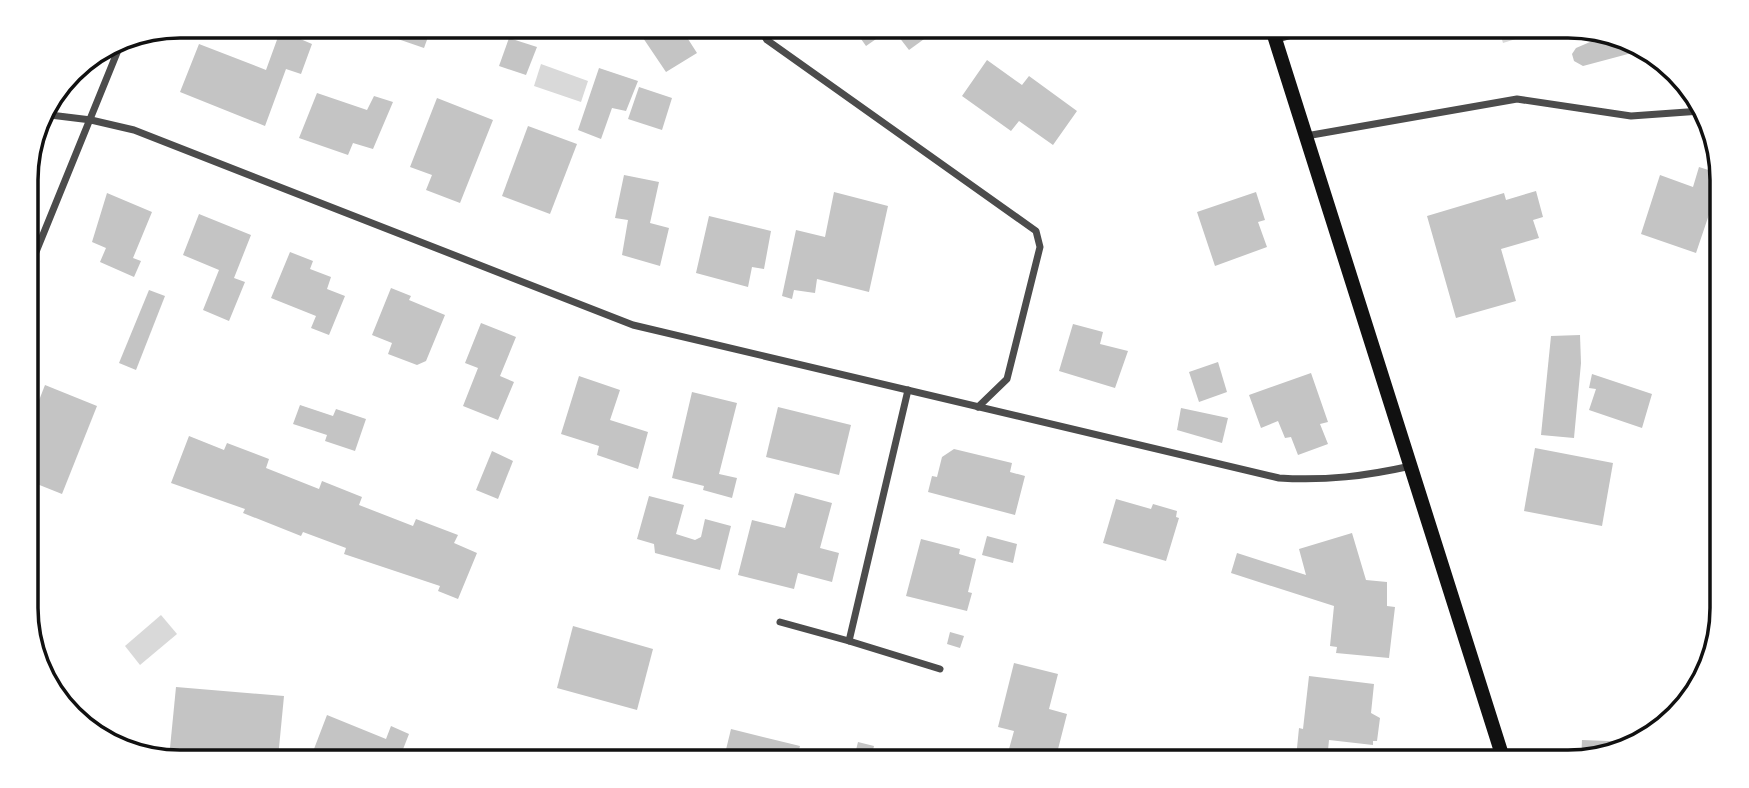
<svg xmlns="http://www.w3.org/2000/svg" width="1749" height="788" viewBox="0 0 1749 788" font-family="'Alegreya Sans',sans-serif">
  <style>
    .water { fill: #d9d9d9 }
    .building { fill: #c4c4c4 }
    .lines { fill: none; stroke-linecap: round; stroke-linejoin: round }
    .service { stroke: #4c4c4c; stroke-width: 5 }
    .minor { stroke: #4c4c4c; stroke-width: 7 }
    .secondary { stroke: #111; stroke-width: 14 }
    .rim { fill: none; stroke: #111; stroke-width: 3.5 }
  </style>
  <rect width="100%" height="100%" fill="#fff"/>
  <!-- water -->
  <g class="water">
    <polygon points="1498,26 1550,26 1551,28 1503,43"/>
    <polygon points="541,64 588,81 581,102 534,86"/>
    <polygon points="161,615 177,634 140,665 125,646"/>
  </g>
  <!-- building -->
  <g class="building">
    <polygon points="282,26 300,32 298,38 312,44 301,74 286,69 265,126 180,92 199,44 266,70"/>
    <polygon points="397,26 432,26 424,48 392,37"/>
    <polygon points="635,26 700,26 702,29 688,39 697,53 666,72"/>
    <polygon points="852,26 942,26 909,50 892,28 866,46"/>
    <polygon points="1595,32 1628,38 1643,50 1583,66 1574,61 1572,54 1576,48 1597,39"/>
    <polygon points="509,38 537,47 526,75 499,66"/>
    <polygon points="987,60 1022,85 1029,76 1077,111 1053,145 1019,121 1011,131 962,96"/>
    <polygon points="599,68 638,81 626,111 612,108 601,139 578,130"/>
    <polygon points="639,87 672,98 662,130 628,119"/>
    <polygon points="317,93 367,110 374,96 393,102 373,149 353,143 348,155 299,138"/>
    <polygon points="437,98 493,120 460,203 426,190 432,175 410,167"/>
    <polygon points="528,126 577,144 550,214 502,196"/>
    <polygon points="1699,167 1721,174 1721,179 1696,253 1641,234 1660,175 1693,187"/>
    <polygon points="624,175 659,182 650,223 669,228 660,266 622,255 628,220 615,218"/>
    <polygon points="1536,191 1543,217 1533,220 1539,238 1501,249 1516,301 1456,318 1427,216 1504,193 1506,200"/>
    <polygon points="834,192 888,206 869,292 817,279 815,293 794,290 792,299 782,296 796,230 825,237"/>
    <polygon points="1256,192 1265,220 1258,222 1267,247 1215,266 1197,212"/>
    <polygon points="107,193 152,212 133,258 141,261 134,277 100,262 106,248 92,242"/>
    <polygon points="199,214 251,235 234,278 245,282 229,321 203,310 219,270 183,255"/>
    <polygon points="709,216 771,231 764,269 752,267 748,287 696,273"/>
    <polygon points="290,252 313,261 310,269 331,277 327,289 345,296 329,335 311,328 316,316 271,298"/>
    <polygon points="391,288 411,296 409,300 445,315 426,361 417,365 388,354 392,343 372,335"/>
    <polygon points="149,290 165,296 136,370 119,363"/>
    <polygon points="481,323 516,337 500,376 514,382 498,420 463,406 478,368 465,363"/>
    <polygon points="1073,324 1103,332 1100,344 1128,351 1115,388 1059,371"/>
    <polygon points="1580,335 1581,363 1574,438 1541,435 1551,336"/>
    <polygon points="1218,362 1227,392 1199,402 1189,372"/>
    <polygon points="1311,373 1328,422 1320,424 1328,444 1298,455 1291,437 1285,438 1278,421 1261,428 1249,395"/>
    <polygon points="1592,374 1652,394 1642,428 1589,410 1596,389 1589,388"/>
    <polygon points="579,376 620,390 610,420 648,432 638,469 597,455 599,446 561,434"/>
    <polygon points="45,385 97,406 62,494 27,480 27,431"/>
    <polygon points="692,392 737,403 719,474 737,478 732,498 703,490 704,486 672,478"/>
    <polygon points="300,405 333,416 336,409 366,419 355,451 325,441 327,435 293,424"/>
    <polygon points="778,407 851,425 839,475 766,457"/>
    <polygon points="1181,408 1228,418 1222,443 1177,430"/>
    <polygon points="189,436 224,450 227,443 269,459 266,468 319,489 322,481 362,497 359,505 413,526 416,519 458,535 454,543 477,553 458,599 438,591 440,586 344,554 346,548 303,532 301,536 243,513 245,509 171,483"/>
    <polygon points="1535,448 1613,463 1602,526 1524,511"/>
    <polygon points="954,449 1012,463 1010,472 1025,476 1015,515 928,492 932,476 937,477 942,457"/>
    <polygon points="492,451 513,461 498,499 476,490"/>
    <polygon points="795,493 832,503 820,548 839,553 832,582 798,573 794,589 738,575 752,520 785,528"/>
    <polygon points="649,496 684,505 676,534 695,540 701,537 705,519 731,526 720,570 655,553 654,544 637,539"/>
    <polygon points="1116,499 1151,509 1153,504 1177,511 1176,517 1179,518 1166,561 1103,543"/>
    <polygon points="1352,533 1366,580 1387,582 1387,606 1395,607 1389,658 1336,653 1337,647 1330,646 1334,606 1231,573 1237,553 1306,575 1299,549"/>
    <polygon points="987,536 1017,544 1013,563 982,555"/>
    <polygon points="921,539 960,549 959,554 976,559 968,592 972,593 967,611 906,596"/>
    <polygon points="573,626 653,649 637,710 557,688"/>
    <polygon points="950,632 964,636 960,648 947,644"/>
    <polygon points="1014,663 1058,674 1049,709 1067,714 1055,761 1009,749 1014,731 998,727"/>
    <polygon points="1309,676 1374,684 1371,713 1380,718 1377,741 1373,741 1373,745 1329,740 1327,761 1296,758 1299,728 1303,729"/>
    <polygon points="1688,680 1699,682 1687,696"/>
    <polygon points="176,687 284,696 278,758 170,748"/>
    <polygon points="327,715 386,739 391,726 409,734 398,762 309,762"/>
    <polygon points="731,729 800,746 796,762 723,762"/>
    <polygon points="1582,740 1634,742 1634,743 1581,761"/>
    <polygon points="858,742 874,746 870,762 853,762"/>
    <polygon points="696,752 710,762 690,762"/>
  </g>
  <g class="lines">
    <!-- service -->
    <polyline class="service" points="1278,40 1324,26"/>
    <!-- minor -->
    <g class="minor">
      <polyline points="758,26 767,40 1036,231 1040,247 1007,379 978,407"/>
      <path d="M42,114l49,6 43,10 499,195 646,153c47,3 87,-2 132,-12"/>
      <polyline points="1306,136 1517,99 1631,116 1701,111"/>
      <polyline points="27,274 123,38"/>
      <polyline points="908,390 849,641 940,669"/>
      <polyline points="780,622 849,641"/>
    </g>
    <!-- secondary -->
    <polyline class="secondary" points="1271,26 1504,761"/>
  </g>
  <!-- crop -->
  <path d="M0 0H1749V788H0ZM180 38H1568A142 142 0 0 1 1710 180V608A142 142 0 0 1 1568 750H180A142 142 0 0 1 38 608V180A142 142 0 0 1 180 38Z" fill="#fff" fill-rule="evenodd"/>
  <path class="rim" d="M180 38H1568A142 142 0 0 1 1710 180V608A142 142 0 0 1 1568 750H180A142 142 0 0 1 38 608V180A142 142 0 0 1 180 38Z"/>
</svg>
